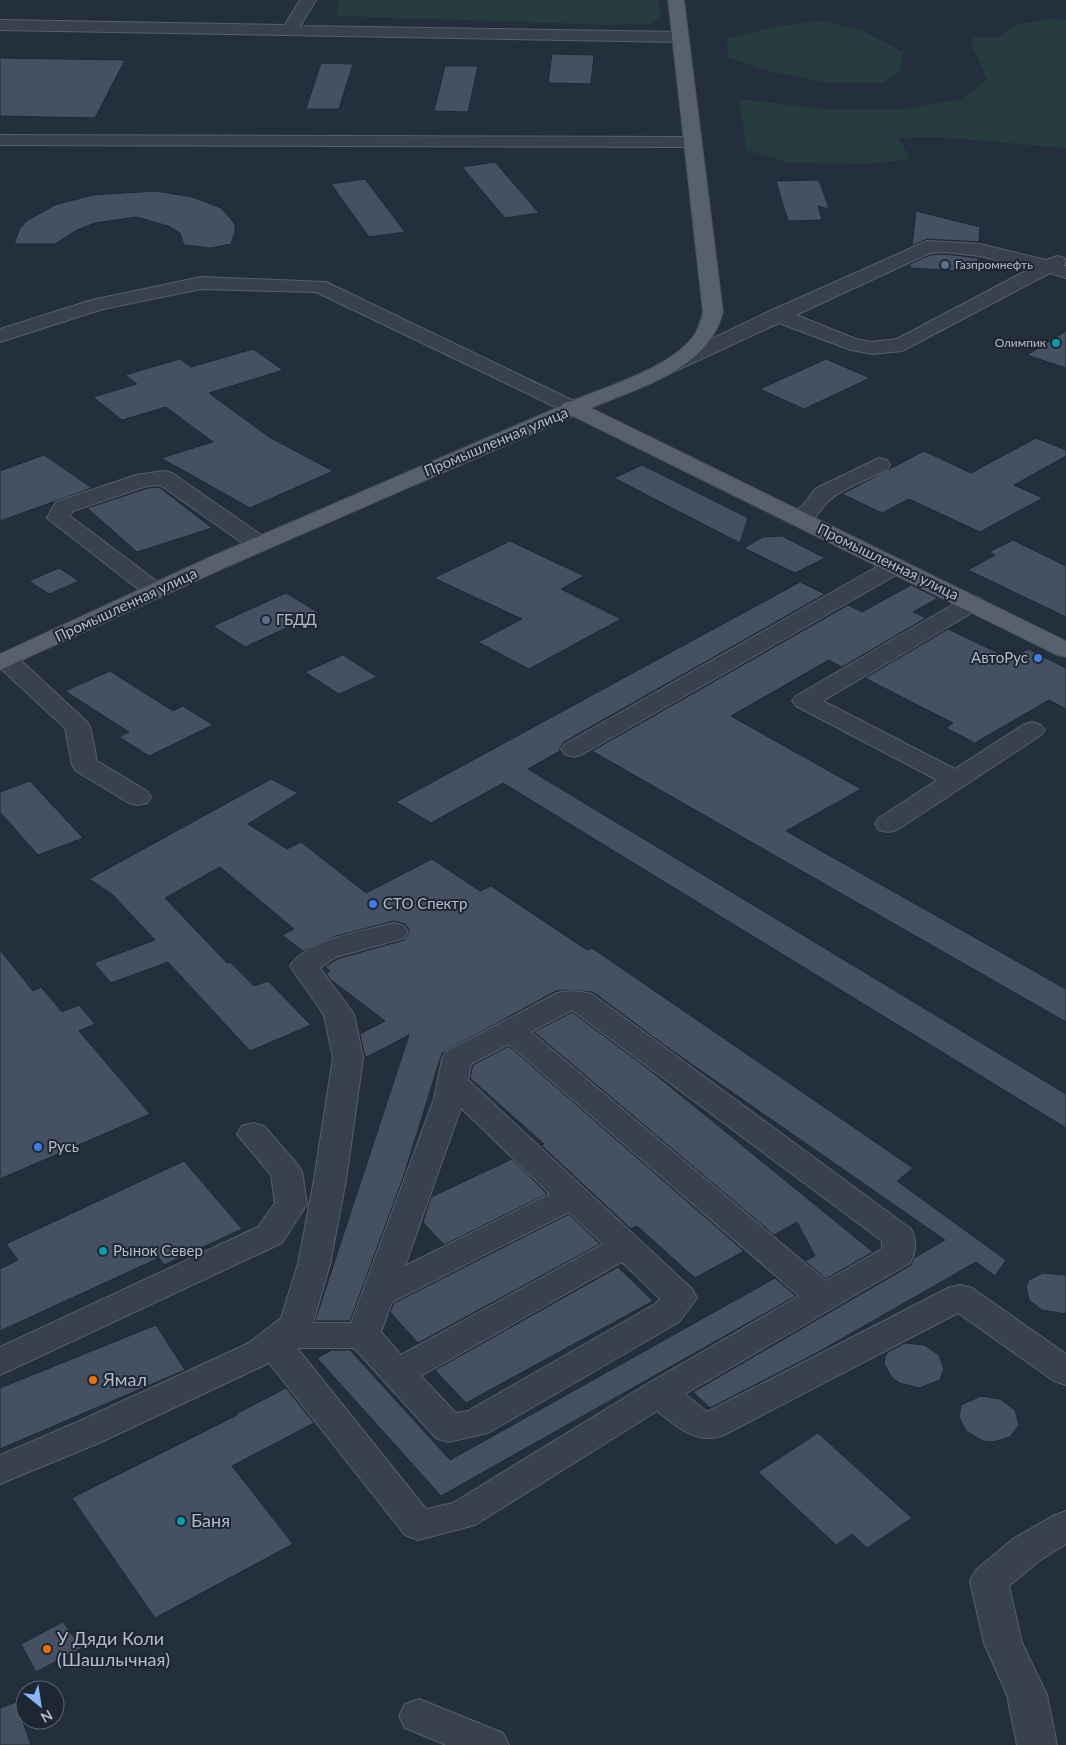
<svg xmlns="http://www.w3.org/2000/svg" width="1066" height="1745" viewBox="0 0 1066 1745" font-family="Lato,sans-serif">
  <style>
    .green { fill: #263c3f }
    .building { fill: #455162; stroke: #1f2835 }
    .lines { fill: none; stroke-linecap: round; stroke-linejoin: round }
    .minor-casing { stroke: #565f6c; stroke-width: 2 }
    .major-casing { stroke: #414a57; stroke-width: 2 }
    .minor { fill: #38414e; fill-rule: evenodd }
    .major { fill: #56606e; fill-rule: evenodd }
    .service-dot { fill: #5c6f8a; stroke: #1d2633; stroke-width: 2 }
    .culture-dot { fill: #0f9aa8; stroke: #1d2633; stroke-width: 2 }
    .shop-dot { fill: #3f7fe0; stroke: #1d2633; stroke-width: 2 }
    .food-dot { fill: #e8710a; stroke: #1d2633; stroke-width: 2 }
    .labels { text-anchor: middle; stroke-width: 4; stroke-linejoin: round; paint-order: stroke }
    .far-poi-label { font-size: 12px; fill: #b4bcc9; stroke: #1d2633; text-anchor: start }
    .street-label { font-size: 15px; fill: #b4bcc9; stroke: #1d2633 }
    .poi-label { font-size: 15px; fill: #b4bcc9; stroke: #1d2633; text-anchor: start }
    .near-poi-label { font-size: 18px; fill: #b4bcc9; stroke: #1d2633; text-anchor: start }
  </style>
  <rect width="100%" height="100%" fill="#242f3e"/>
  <!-- green -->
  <g class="green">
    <polygon points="339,0 658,0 661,16 650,24 616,25 337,16"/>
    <polygon points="1052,18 1066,20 1066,148 938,137 899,138 910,159 867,164 790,163 746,150 739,99 833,110 900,110 963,99 987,79 972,46 973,38 998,38 1015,25"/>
    <polygon points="823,21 861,30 903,52 900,71 883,83 828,83 764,70 728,57 726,39 778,26"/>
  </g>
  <!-- building -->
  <g class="building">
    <polygon points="552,54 594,55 591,84 548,83"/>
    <polygon points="0,58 125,60 95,118 0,116"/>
    <polygon points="321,63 353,64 339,109 306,109"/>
    <polygon points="445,66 478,66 468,112 434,111"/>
    <polygon points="495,162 539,213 505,218 462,167"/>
    <polygon points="365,179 405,232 369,237 331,184"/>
    <polygon points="819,180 829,209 818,206 822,220 788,221 776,181"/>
    <polygon points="156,191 192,197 221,208 235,224 235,232 231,244 211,248 184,245 180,233 168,226 137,217 95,223 77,230 55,244 14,244 20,228 28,220 55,205 93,195"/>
    <polygon points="916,211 980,227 979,242 927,239 912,246"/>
    <polygon points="945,254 978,258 977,272 910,268 910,264 930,255"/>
    <polygon points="1066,331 1066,368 1027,355"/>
    <polygon points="253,349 283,370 209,393 269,437 333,471 250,508 161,458 213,442 166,407 122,420 93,397 137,384 125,375 180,359 191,367"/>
    <polygon points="826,359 870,378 804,409 760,389"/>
    <polygon points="1036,438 1066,450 1066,456 1014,485 1043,498 980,532 909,499 882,513 842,494 924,451 971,473"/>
    <polygon points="44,455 92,488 0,521 0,471"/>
    <polygon points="642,465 748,518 740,543 614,478"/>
    <polygon points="159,487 212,528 137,552 87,508 148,488"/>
    <polygon points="782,536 825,558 795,573 744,548 763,537"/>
    <polygon points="1013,540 1066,566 1066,617 968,570 995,555 989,552"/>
    <polygon points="510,541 584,576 561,589 621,619 529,669 478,642 522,619 434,578"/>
    <polygon points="59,568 79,581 49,594 29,581"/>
    <polygon points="800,582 825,594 564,742 560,748 560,751 528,769 1066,1094 1066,1128 503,783 431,823 396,802"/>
    <polygon points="911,585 938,598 913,612 926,618 842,667 829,660 731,716 861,789 786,831 1066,989 1066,1022 592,751 848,605 862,612"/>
    <polygon points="286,593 319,613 245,647 213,626"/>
    <polygon points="948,629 1011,659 1028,649 1066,668 1066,709 1049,700 975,743 946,728 953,723 865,678"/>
    <polygon points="343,655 377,677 339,694 305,672"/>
    <polygon points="110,671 173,711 183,706 213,725 149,756 119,737 129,732 65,691"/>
    <polygon points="271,779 298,793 248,824 287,849 301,842 366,893 432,859 480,891 491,886 587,950 592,948 913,1168 897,1181 1006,1260 995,1276 976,1262 815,1354 710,1408 693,1392 911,1265 914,1258 945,1240 664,1045 593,992 566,990 556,991 442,1053 403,1178 350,1321 315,1321 409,1035 367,1057 364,1054 360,1034 385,1021 331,980 326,973 330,971 325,967 337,959 404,940 410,931 405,924 394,921 336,936 303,951 282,935 294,929 220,867 165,898 227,963 230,962 254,986 268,981 311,1025 250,1051 168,962 111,983 94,963 155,940 112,894 89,879"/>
    <polygon points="30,781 83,838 38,855 0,812 0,792"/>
    <polygon points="0,950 33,991 41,987 62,1012 79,1005 95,1024 79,1031 150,1114 0,1179"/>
    <polygon points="572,1012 651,1071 873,1252 826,1279 805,1261 815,1256 797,1222 774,1235 534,1032"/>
    <polygon points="509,1046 744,1251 695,1278 637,1226 631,1229 541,1145 544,1144 470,1078 473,1065"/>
    <polygon points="512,1159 547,1194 444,1245 423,1222 431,1197"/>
    <polygon points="184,1161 242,1229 164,1265 159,1258 0,1331 0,1269 18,1260 6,1244"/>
    <polygon points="569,1214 600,1244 418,1343 390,1312 394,1303"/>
    <polygon points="618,1267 653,1301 466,1403 435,1370"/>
    <polygon points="1043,1273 1066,1275 1066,1314 1042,1310 1029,1300 1026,1286 1029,1280"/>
    <polygon points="775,1278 796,1296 441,1496 317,1358 332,1350 350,1350 450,1460"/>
    <polygon points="156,1325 185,1370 0,1449 0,1388"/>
    <polygon points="905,1343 924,1345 939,1355 944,1369 940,1380 919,1388 900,1383 892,1378 884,1364 885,1357 888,1352"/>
    <polygon points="286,1388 314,1423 232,1466 293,1544 155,1618 72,1498 237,1415 236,1414"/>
    <polygon points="981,1396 1000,1399 1015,1410 1019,1425 1010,1437 993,1442 983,1441 966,1431 959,1417 961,1405"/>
    <polygon points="818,1433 912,1518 867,1548 852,1534 836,1545 758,1472"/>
    <polygon points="63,1622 82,1648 36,1672 21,1644"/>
    <polygon points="16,1702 31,1745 0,1745 0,1708"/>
  </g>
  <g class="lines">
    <!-- minor casing -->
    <g class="minor-casing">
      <g id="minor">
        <polygon points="300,0 316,0 300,26 681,32 689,37 681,42 0,30 0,20 285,25"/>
        <polygon points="0,135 693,137 699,138 702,142 699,146 693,147 0,145"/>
        <path d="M927,241l53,3 66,16 11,-4 7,2 2,3 -2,5h2v12l-16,-5 -148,78 -30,3 -21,-4 -72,-27 -108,50 -7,2 -7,-2 -3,-4 3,-4 113,-54zM945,252l35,4 51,12 -134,71 -25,3 -16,-3 -60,-24 134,-62z"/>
        <polygon points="201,277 326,282 578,403 581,407 578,411 571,413 564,411 316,292 201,289 103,309 0,342 0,329 92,300"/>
        <path d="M879,458l8,2 3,5 -3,5c-15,7 -45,19 -56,29 -14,12 -17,30 -41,24l-3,-5 16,-13 12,-16z"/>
        <polygon points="164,471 172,473 267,539 270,544 267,549 259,551 251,549 160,485 147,486 73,511 70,516 163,586 167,591 163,596 155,598 147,596 47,518 56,502 136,475"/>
        <polygon points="895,559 903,561 907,566 903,571 583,754 574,757 565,754 561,749 565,744 887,561"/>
        <polygon points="972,596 980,598 984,603 980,608 823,701 955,769 1023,725 1032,722 1041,725 1045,730 1041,735 897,830 888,832 879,830 875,824 879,818 937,780 796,706 792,701 796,696 964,598"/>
        <polygon points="6,653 15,655 86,721 90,726 97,761 147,791 151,797 147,803 138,805 129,803 76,771 72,765 65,728 0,668 0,654"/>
        <path d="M394,923l10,3 4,6 -4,6 -68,19 -16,11 34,46 9,44 -17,122 -16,84 -17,59h38l83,-224 8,-40 4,-7 111,-59c12,-3 23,-2 35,1l319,235c6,11 5,23 -1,34l-225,131 22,18 241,-124 12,-3 12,3 94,66v31l-12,-4 -96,-68 -236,123c-26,8 -45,-9 -65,-25l-182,114 -57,15 -13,-5 -136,-172 -170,80 -99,41v-29l75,-32 174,-80 32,-25 17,-54 16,-84 19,-122 -9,-43 -34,-49c17,-27 74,-35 104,-43zM572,1010l310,231v8l-56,32 -295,-249zM509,1044l290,252 -152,88 -194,119 -27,6 -129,-161h57l82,90 12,4 40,-9 191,-111 18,-24 -5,-9 -224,-209 3,-16zM461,1108l89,86 -145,72zM569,1212l34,32 -202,111 -20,-23 11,-30zM622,1262l38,37 -5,5 -187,107 -12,2 -35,-37z"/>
        <polygon points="253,1123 264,1126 297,1164 302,1172 307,1204 282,1243 0,1375 0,1347 258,1227 275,1203 271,1175 237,1134 242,1126"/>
        <polygon points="1066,1511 1066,1544 1039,1561 1009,1586 1022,1643 1047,1695 1057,1745 1017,1745 1007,1695 984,1643 970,1581 976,1570 1013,1539 1053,1516"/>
        <polygon points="419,1699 503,1733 509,1745 446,1745 405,1728 399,1716 405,1704"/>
      </g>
    </g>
    <!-- major casing -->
    <g class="major-casing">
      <path id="major" d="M668,0h16l39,312c-15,58 -83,75 -132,96l475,233v16l-9,-2 -484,-239 -349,152 -224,102v-16l208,-96 353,-152 3,-3 8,-2c36,-15 101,-34 123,-67 4,-7 6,-14 8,-22z"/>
    </g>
    <!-- minor -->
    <use href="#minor" class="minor"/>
    <!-- major -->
    <use href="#major" class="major"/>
  </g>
  <!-- markers -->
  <g class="service-dot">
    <circle cx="945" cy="265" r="5"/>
    <circle cx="266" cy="620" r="5"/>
  </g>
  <g class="culture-dot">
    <circle cx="1056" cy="343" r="5"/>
    <circle cx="103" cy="1251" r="5"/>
    <circle cx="181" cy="1521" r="5"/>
  </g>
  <g class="shop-dot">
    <circle cx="1038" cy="658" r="5"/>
    <circle cx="373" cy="904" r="5"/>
    <circle cx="38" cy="1147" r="5"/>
  </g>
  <g class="food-dot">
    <circle cx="93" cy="1380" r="5"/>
    <circle cx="47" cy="1649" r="5"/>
  </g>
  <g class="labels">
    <!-- far-poi labels -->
    <g class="far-poi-label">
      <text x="955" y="269">Газпромнефть</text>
      <text x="1046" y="347" text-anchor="end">Олимпик</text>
    </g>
    <!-- street labels -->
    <g class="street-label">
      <text transform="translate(496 442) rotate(-23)" y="5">Промышленная улица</text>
      <text transform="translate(888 562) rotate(26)" y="5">Промышленная улица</text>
      <text transform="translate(126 605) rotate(-25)" y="5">Промышленная улица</text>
    </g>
    <!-- poi labels -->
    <g class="poi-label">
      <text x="276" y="625">ГБДД</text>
      <text x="1028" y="663" text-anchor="end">АвтоРус</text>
      <text x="383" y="909">СТО Спектр</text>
      <text x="48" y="1152">Русь</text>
      <text x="113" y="1256">Рынок Север</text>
    </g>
    <!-- near-poi labels -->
    <g class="near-poi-label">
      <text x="103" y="1386">Ямал</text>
      <text x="191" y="1527">Баня</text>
      <text x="57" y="1645">У Дяди Коли<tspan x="57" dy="21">(Шашлычная)</tspan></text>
    </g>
  </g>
  <!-- north arrow -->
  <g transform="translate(40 1705) rotate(150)"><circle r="24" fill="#1d2633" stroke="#59626f"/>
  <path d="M0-4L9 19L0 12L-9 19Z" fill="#8ab4f8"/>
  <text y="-8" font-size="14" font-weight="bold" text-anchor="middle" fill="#b4bcc9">N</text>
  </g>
</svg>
